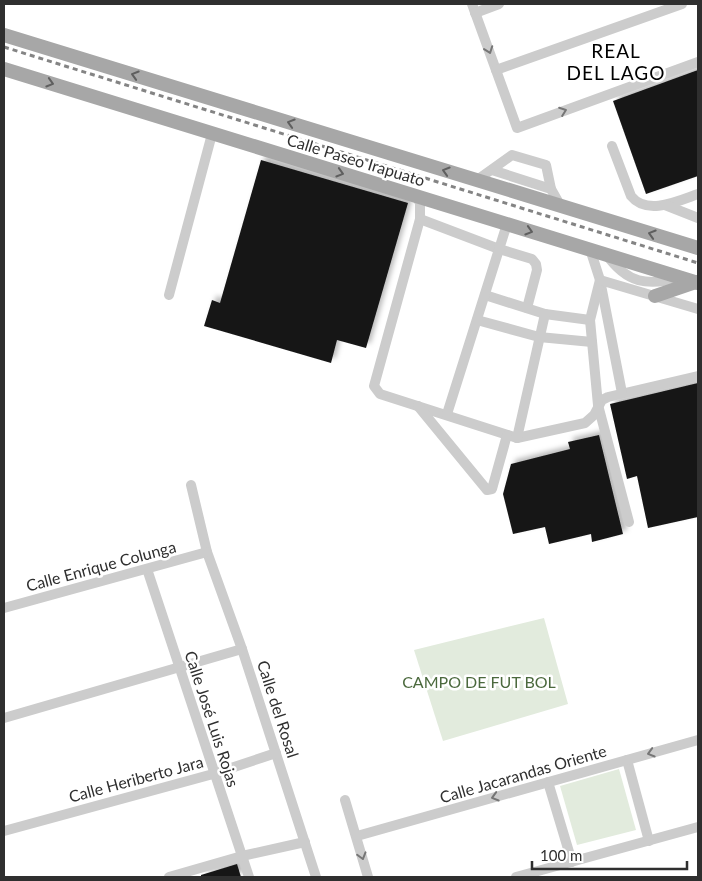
<svg xmlns="http://www.w3.org/2000/svg" width="702" height="881" viewBox="0 0 702 881" font-family="Lato,sans-serif">
  <style>
    .green { fill: #e2ebdd }
    .building { fill: #161616; filter: url(#shadow) }
    .lines { fill: none; stroke-linecap: round; stroke-linejoin: round }
    .minor { stroke: #ccc; stroke-width: 10 }
    .major { stroke: #a7a7a7; stroke-width: 14 }
    .rail { stroke: #848484; stroke-width: 3; stroke-dasharray: 5 4; stroke-linecap: butt }
    .oneway { stroke: #767676 }
    .oneway2 { stroke: #5f5f5f }
    .labels { text-anchor: middle; stroke-width: 5; stroke-linejoin: round; paint-order: stroke }
    .street-label { font-size: 16px; fill: #2f2f2f; stroke: #fff }
    .park-label { font-size: 16px; fill: #4b693d; stroke: #fff }
    .quarter-label { font-size: 19px; letter-spacing: 1px; fill: #000; stroke: #fff }
  </style>
  <defs>
    <filter id="shadow"><feDropShadow dx="4.5" dy="-4.5" stdDeviation="2.5" flood-color="#0004"/></filter>
  </defs>
  <rect width="100%" height="100%" fill="#fff"/>
  <!-- green -->
  <g class="green">
    <polygon points="544,618 568,704 443,741 414,650"/>
    <polygon points="619,769 636,830 577,845 560,786"/>
  </g>
  <!-- building -->
  <g class="building">
    <polygon points="698,70 698,176 646,194 613,101"/>
    <polygon points="261,160 408,203 366,348 337,340 331,363 204,326 212,300 220,303"/>
    <polygon points="698,383 698,517 648,528 637,476 627,479 610,404"/>
    <polygon points="599,435 623,534 592,542 591,534 549,544 545,527 513,534 503,494 511,464 570,449 568,442"/>
    <polygon points="237,864 241,877 201,877 201,875"/>
  </g>
  <g class="lines">
    <!-- minor -->
    <g class="minor">
      <polyline points="472,4 517,128 698,62"/>
      <polyline points="475,13 499,4"/>
      <polyline points="496,70 682,4"/>
      <path d="M612,146l19,50c16,20 47,5 67,-2"/>
      <polyline points="492,170 551,189"/>
      <polyline points="477,180 512,155 546,165 551,189 560,205"/>
      <polyline points="416,196 420,203 420,219 374,386 380,394 517,438 585,423 594,415 602,400 608,397 698,376"/>
      <polyline points="665,205 698,218"/>
      <polyline points="420,219 499,249 532,259 536,264 537,270 527,308"/>
      <polyline points="590,249 600,280 622,393"/>
      <path d="M606,254c21,30 41,32 75,24"/>
      <polyline points="600,280 590,320 598,405 629,522"/>
      <polyline points="600,280 698,309"/>
      <polyline points="169,295 212,134"/>
      <polyline points="485,295 545,314 590,320"/>
      <polyline points="477,320 539,337 592,342"/>
      <polyline points="418,406 487,490 492,489 507,435"/>
      <polyline points="447,414 507,224"/>
      <polyline points="517,438 545,314"/>
      <polyline points="191,485 207,552 242,649 316,877"/>
      <polyline points="147,569 249,877"/>
      <polyline points="4,608 207,552"/>
      <polyline points="4,718 242,649"/>
      <polyline points="627,760 649,841"/>
      <polyline points="548,782 572,862"/>
      <polyline points="345,800 368,877"/>
      <polyline points="4,831 213,774 276,753"/>
      <polyline points="357,836 698,740"/>
      <polyline points="169,877 242,856 305,842"/>
      <polyline points="516,877 698,827"/>
    </g>
    <!-- major -->
    <g class="major">
      <polyline points="4,35 698,248"/>
      <polyline points="4,69 698,283"/>
      <polyline points="655,296 696,282"/>
    </g>
    <!-- rail -->
    <polyline class="rail" points="4,47 698,263"/>
  </g>
  <!-- one-way arrows -->
  <defs><path id="oneway-chevron" d="M-2-3.5L2.5 0L-2 3.5" fill="none" stroke-width="1.6" stroke-linecap="round" stroke-linejoin="round" transform="scale(1.25)"/></defs>
  <g class="oneway">
    <use href="#oneway-chevron" transform="translate(489 50) rotate(70)"/>
    <use href="#oneway-chevron" transform="translate(563 111) rotate(-20)"/>
    <use href="#oneway-chevron" transform="translate(651 753) rotate(164)"/>
    <use href="#oneway-chevron" transform="translate(495 797) rotate(164)"/>
    <use href="#oneway-chevron" transform="translate(362 856) rotate(74)"/>
  </g>
  <g class="oneway2">
    <use href="#oneway-chevron" transform="translate(135 75) rotate(-163)"/>
    <use href="#oneway-chevron" transform="translate(50 83) rotate(17)"/>
    <use href="#oneway-chevron" transform="translate(291 123) rotate(-163)"/>
    <use href="#oneway-chevron" transform="translate(446 171) rotate(-163)"/>
    <use href="#oneway-chevron" transform="translate(340 173) rotate(17)"/>
    <use href="#oneway-chevron" transform="translate(529 231) rotate(17)"/>
    <use href="#oneway-chevron" transform="translate(652 234) rotate(-163)"/>
  </g>
  <g class="labels">
    <!-- street labels -->
    <g class="street-label">
      <text transform="translate(356 160) rotate(17)" y="6">Calle Paseo Irapuato</text>
      <text transform="translate(101 566) rotate(-15)" y="6">Calle Enrique Colunga</text>
      <text transform="translate(278 709) rotate(72)" y="6">Calle del Rosal</text>
      <text transform="translate(212 719) rotate(72)" y="6">Calle José Luis Rojas</text>
      <text transform="translate(523 774) rotate(-16)" y="6">Calle Jacarandas Oriente</text>
      <text transform="translate(136 779) rotate(-15)" y="6">Calle Heriberto Jara</text>
    </g>
    <!-- park labels -->
    <g class="park-label">
      <text x="479" y="688">CAMPO DE FUT BOL</text>
    </g>
    <!-- quarter labels -->
    <g class="quarter-label">
      <text x="616" y="58">REAL<tspan x="616" dy="22">DEL LAGO</tspan></text>
    </g>
  </g>
  <!-- border -->
  <rect width="702" height="881" fill="none" stroke="#2f2f2f" stroke-width="10"/>
  <!-- scale -->
  <path d="M532 861v8h155v-8" fill="none" stroke="#2f2f2f" stroke-width="2.5"/>
  <text x="540" y="861" font-size="15" fill="#2f2f2f" stroke="#ffffff" stroke-width="4" paint-order="stroke">100 m</text>
</svg>
